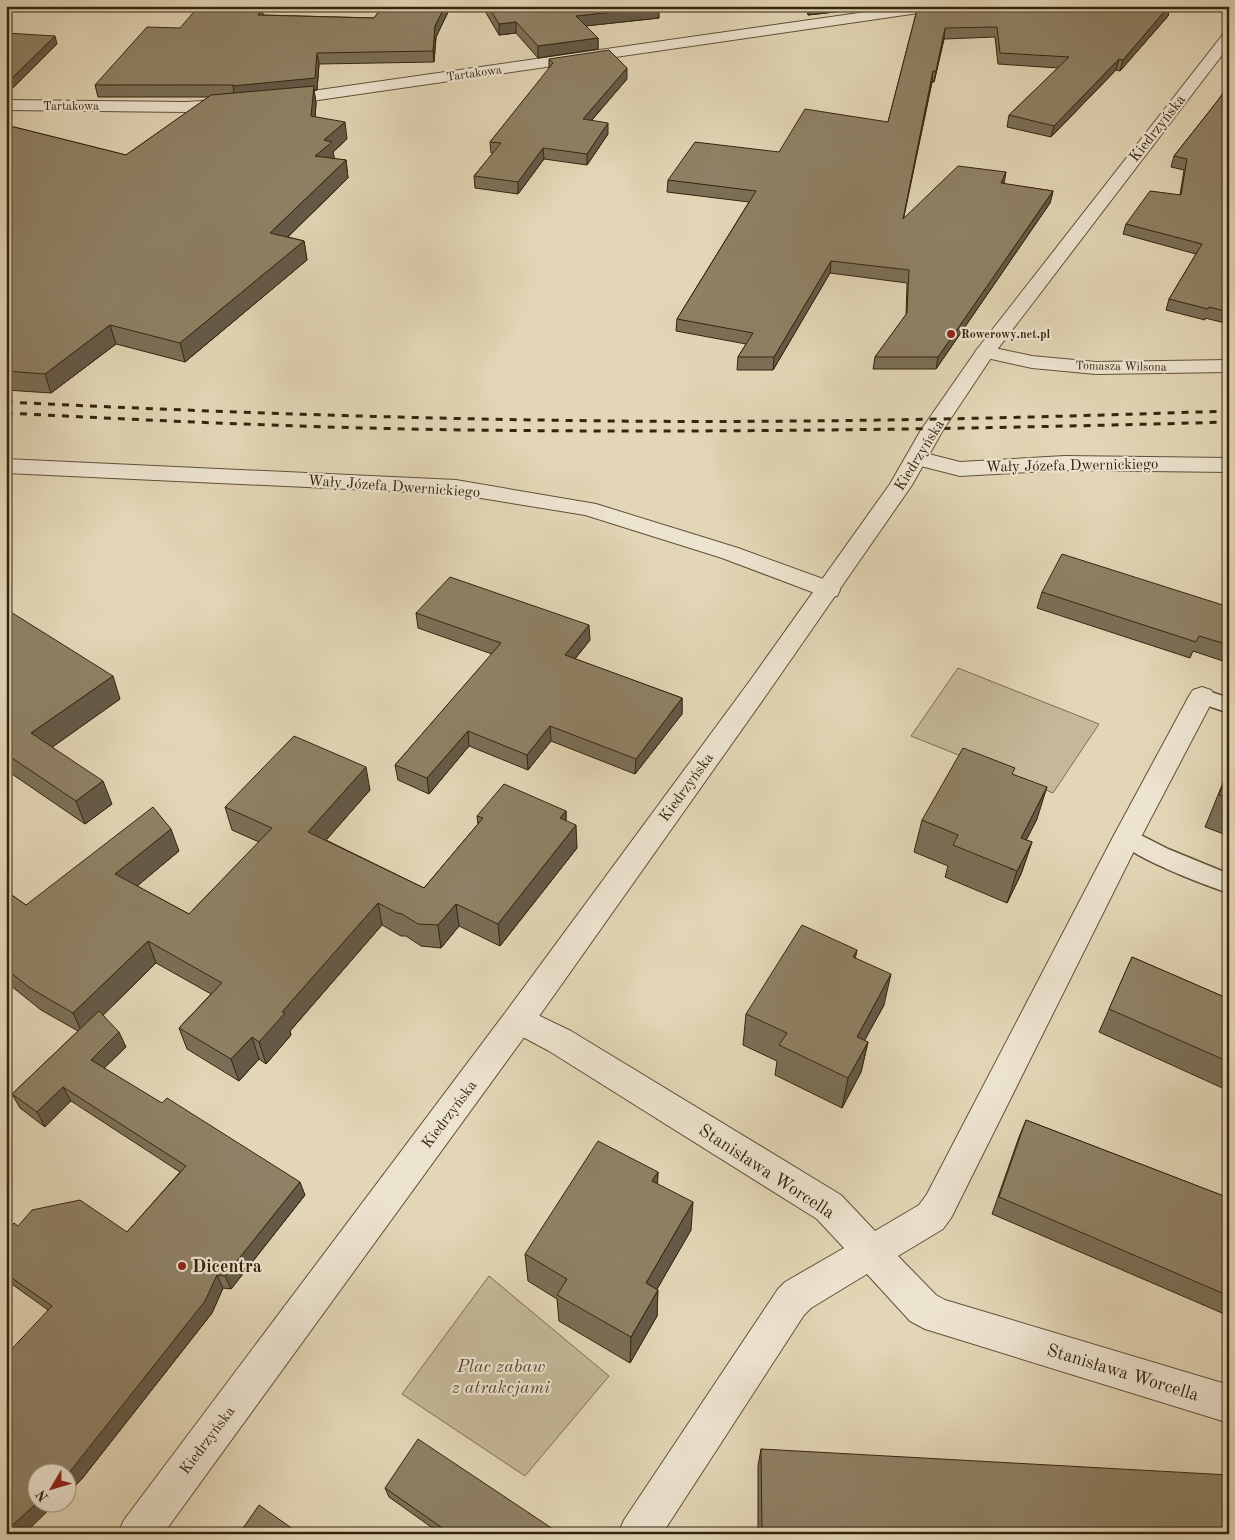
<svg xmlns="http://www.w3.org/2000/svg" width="1235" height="1540" viewBox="0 0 1235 1540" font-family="'Old Standard TT',serif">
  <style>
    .green { fill: #c5b899; stroke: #7c6e54 }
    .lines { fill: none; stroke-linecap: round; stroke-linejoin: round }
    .service-casing { stroke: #605038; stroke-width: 3 }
    .minor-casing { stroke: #605038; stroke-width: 2 }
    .tertiary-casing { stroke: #605038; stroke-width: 2 }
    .service { fill: #ede4d0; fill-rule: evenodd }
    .minor { fill: #ede4d0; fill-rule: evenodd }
    .tertiary { fill: #ede4d0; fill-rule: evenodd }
    .rail { stroke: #34240e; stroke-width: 3; stroke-dasharray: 7 7; stroke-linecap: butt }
    .wall { fill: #7b6f57; stroke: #34240e }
    .shaded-wall { fill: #645a47; stroke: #34240e }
    .building { fill: #8f8165; stroke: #34240e }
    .poi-dot { fill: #8f2418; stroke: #ede4d0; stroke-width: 2 }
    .labels { text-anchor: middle; stroke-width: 4.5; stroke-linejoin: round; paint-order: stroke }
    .far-street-label { font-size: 12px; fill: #34240e; stroke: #ede4d0 }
    .far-poi-label { font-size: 12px; font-weight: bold; fill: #34240e; stroke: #ede4d0; text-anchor: start }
    .street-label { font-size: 15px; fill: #34240e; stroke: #ede4d0 }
    .near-street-label { font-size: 18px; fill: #34240e; stroke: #ede4d0 }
    .near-poi-label { font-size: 18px; font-weight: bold; fill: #34240e; stroke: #ede4d0; text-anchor: start }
    .near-park-label { font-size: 18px; font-style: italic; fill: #584931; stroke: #ede4d0 }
  </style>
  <rect width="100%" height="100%" fill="#e3d6b6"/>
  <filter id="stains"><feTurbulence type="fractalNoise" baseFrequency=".004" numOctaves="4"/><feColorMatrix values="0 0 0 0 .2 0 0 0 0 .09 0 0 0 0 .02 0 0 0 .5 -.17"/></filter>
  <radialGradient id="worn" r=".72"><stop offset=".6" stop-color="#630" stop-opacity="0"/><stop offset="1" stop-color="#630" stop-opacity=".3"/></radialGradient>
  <!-- green -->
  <g class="green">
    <polygon points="958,668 1099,724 1053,793 911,736"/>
    <polygon points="489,1276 609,1376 525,1476 402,1394"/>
  </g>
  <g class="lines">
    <!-- service casing -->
    <g class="service-casing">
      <g id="service">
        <polygon points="1202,689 1229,698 1229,713 1194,701 1191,696 1194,691"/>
        <path d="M1127,828l41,21 61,25v19c-22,-7 -104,-38 -114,-56l4,-6z"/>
      </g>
    </g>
    <!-- minor casing -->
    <g class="minor-casing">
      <g id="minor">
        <polygon points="908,6 946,6 939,10 277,106 271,104 269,101 271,98 277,96"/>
        <polygon points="234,99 240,101 242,104 240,107 186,112 6,110 6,100 186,102"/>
        <polygon points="985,346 1032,356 1096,362 1229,360 1229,372 1096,374 1032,368 978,356 975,352 978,348"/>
        <polygon points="917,451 960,462 1065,456 1229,458 1229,472 1065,470 960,476 909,463 906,458 909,453"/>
        <polygon points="6,459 456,480 596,504 738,548 837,584 840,590 837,596 828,598 722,558 585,515 456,494 6,473"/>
        <polygon points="1202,687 1211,690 1215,696 1141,837 951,1218 943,1229 898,1256 936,1295 945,1300 1229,1385 1229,1423 925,1329 910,1321 867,1274 811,1308 804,1315 662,1534 618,1534 624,1520 778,1289 785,1282 844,1248 817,1219 549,1051 508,1029 503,1019 508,1009 519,1006 571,1031 841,1195 875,1231 919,1205 927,1194 1113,837 1189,696 1193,690"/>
      </g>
    </g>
    <!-- tertiary casing -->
    <g class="tertiary-casing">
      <polygon id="tertiary" points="1229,32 1229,46 993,355 943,430 912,485 767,694 530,1029 163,1534 118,1534 124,1520 508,1009 749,682 890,484 921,430 978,348 1224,33"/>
    </g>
    <!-- service -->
    <use href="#service" class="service"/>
    <!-- minor -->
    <use href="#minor" class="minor"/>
    <!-- tertiary -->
    <use href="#tertiary" class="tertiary"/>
    <!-- rail -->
    <g class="rail">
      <path d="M6,402c203,10 405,17 608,19 205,2 410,-3 615,-10"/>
      <path d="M6,413c154,8 307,15 461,17 254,3 508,-1 762,-8"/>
    </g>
  </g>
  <!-- wall -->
  <g class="wall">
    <polygon points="383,6 451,6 436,37 434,62 319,64 317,90 314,90 316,103 315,117 347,139 333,152 334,159 346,160 348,178 288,237 304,241 307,260 185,362 116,344 51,393 6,390 6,125 126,155 209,97 98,97 95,85 180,28 262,9 263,15 374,18"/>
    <polygon points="482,6 658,6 659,18 585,26 598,38 598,49 538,58 516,33 499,35"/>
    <polygon points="806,6 889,6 808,15"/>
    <polygon points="918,6 1170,6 1168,16 1120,71 1116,70 1051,137 1007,127 1009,115 1058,68 998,64 995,37 944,39 934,82 932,82 903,219 1004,184 1053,191 1050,203 936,369 873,369 875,357 906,315 907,283 830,273 773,370 737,370 738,357 746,344 676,331 677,319 749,202 667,192 668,180 779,152 888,122"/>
    <polygon points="549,59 627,79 592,120 608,134 587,165 544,159 518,194 475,188 474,176 493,153 491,153 490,142 549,69"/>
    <polygon points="1229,84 1229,324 1205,318 1205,320 1166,310 1169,299 1196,254 1123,234 1126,224 1180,195 1184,170 1171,167 1174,156 1219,99"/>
    <polygon points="1042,592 1229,607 1229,663 1193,651 1190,658 1037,608"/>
    <polygon points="6,609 120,699 52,747 112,804 85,824 6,770"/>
    <polygon points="416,613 590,640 575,659 682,698 682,714 635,774 551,741 528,770 469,746 429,794 398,780 395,765 492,654 418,628"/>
    <polygon points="1229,768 1229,836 1205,827"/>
    <polygon points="1013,774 1037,819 1026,840 1032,842 1021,874 1007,903 945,877 948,866 914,852 922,820"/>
    <polygon points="370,790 326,840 424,888 478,824 477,816 566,811 566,821 577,848 500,946 459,926 441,948 421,946 406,936 401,936 382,925 290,1031 291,1035 266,1064 259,1059 239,1081 187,1049 179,1028 211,994 156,963 103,1015 126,1047 104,1068 305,1195 231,1289 223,1288 212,1313 81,1480 68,1493 68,1472 48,1310 6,1280 6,1231 18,1226 127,1232 180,1172 71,1101 45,1127 20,1108 12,1094 78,1031 41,1010 6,982 6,891 26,905 179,851 137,886 189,914 259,842 232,830 225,807"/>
    <polygon points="1132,957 1229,999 1229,1091 1099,1032"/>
    <polygon points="855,958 884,1005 864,1041 868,1042 861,1072 842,1108 775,1075 777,1061 743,1045 746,1014"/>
    <polygon points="1026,1120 1229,1198 1229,1316 992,1214 1019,1137"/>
    <polygon points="658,1172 657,1183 691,1230 657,1289 657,1316 630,1363 559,1321 557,1299 528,1281 525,1254"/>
    <polygon points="761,1449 1229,1534 758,1534 758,1466"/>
    <polygon points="385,1488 556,1531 556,1534 441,1534 389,1497"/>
  </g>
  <!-- shaded-wall -->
  <g class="shaded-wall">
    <polygon points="445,6 451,6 436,37 434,62 433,51 435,26"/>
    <polygon points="809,6 889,6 808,15"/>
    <polygon points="1169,6 1170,6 1168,16 1120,71 1123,60"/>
    <polygon points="659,7 659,18 576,27 576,16"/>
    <polygon points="262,9 264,20 258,15"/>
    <polygon points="516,22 516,33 499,35 499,24"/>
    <polygon points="945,28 944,39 934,82 936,71"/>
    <polygon points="55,36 57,44 6,95 6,84"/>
    <polygon points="598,38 598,49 538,58 538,46"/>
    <polygon points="317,53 319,64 317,90 314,90 316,103 314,133 235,98 233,86"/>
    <polygon points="1119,59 1116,70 1051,137 1054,126"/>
    <polygon points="627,68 627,79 583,130 583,119"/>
    <polygon points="933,71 932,82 901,231 903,219"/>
    <polygon points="345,122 347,139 333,152 335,160 315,156 324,140"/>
    <polygon points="608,123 608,134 587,165 587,154"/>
    <polygon points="543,148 544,159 518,194 518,182"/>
    <polygon points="346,160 348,178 273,251 270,233"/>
    <polygon points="1006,172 1004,184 1001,183"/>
    <polygon points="1053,191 1050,203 936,369 938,357"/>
    <polygon points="304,241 307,260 185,362 180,343"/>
    <polygon points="831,261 830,273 773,370 774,357"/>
    <polygon points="110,325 116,344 51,393 45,374"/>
    <polygon points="589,625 590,640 565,671 565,655"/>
    <polygon points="113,676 120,699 40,756 31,733"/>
    <polygon points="682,698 682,714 635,774 636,759"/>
    <polygon points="550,726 551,741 528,770 527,755"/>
    <polygon points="468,731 469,746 429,794 427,778"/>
    <polygon points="366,767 370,790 314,854 308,832"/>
    <polygon points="103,781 112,804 85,824 76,801"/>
    <polygon points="1047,787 1037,819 1011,870 1021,838"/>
    <polygon points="566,811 566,834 560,818"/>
    <polygon points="576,825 577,848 500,946 498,924"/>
    <polygon points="171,829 179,851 124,897 115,874"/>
    <polygon points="1032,842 1021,874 1007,903 1017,871"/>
    <polygon points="378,903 382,925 290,1031 291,1035 266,1064 259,1042 282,1012"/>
    <polygon points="456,904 459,926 441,948 438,925"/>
    <polygon points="148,941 156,963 83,1035 73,1013"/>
    <polygon points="857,950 851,981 853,957"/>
    <polygon points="891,974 884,1005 850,1067 857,1037"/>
    <polygon points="119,1032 126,1047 98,1074 91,1060"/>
    <polygon points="252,1037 259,1059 239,1081 231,1059"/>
    <polygon points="868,1042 861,1072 842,1108 848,1078"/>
    <polygon points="63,1087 71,1101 45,1127 37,1112"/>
    <polygon points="658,1172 657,1200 652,1181"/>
    <polygon points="300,1182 305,1195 231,1289 225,1276"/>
    <polygon points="693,1202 691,1230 645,1310 646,1283"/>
    <polygon points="217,1275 223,1288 212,1313 81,1480 68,1493 68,1474"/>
    <polygon points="658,1290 657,1316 630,1363 631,1337"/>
    <polygon points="38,1502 57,1502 24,1534 6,1534 6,1531"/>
  </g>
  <!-- building -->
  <g class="building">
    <polygon points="383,6 445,6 435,26 433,51 317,53 315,78 233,86 234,85 95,85 147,27 180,28 198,7 262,9 258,15 374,18"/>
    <polygon points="488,6 658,6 659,7 576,16 598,38 538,46 516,22 499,24"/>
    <polygon points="918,6 1169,6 1123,60 1119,59 1054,126 1009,115 1069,57 1000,53 997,27 945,28 936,71 933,71 903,219 958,166 1006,172 1001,183 1053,191 938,357 875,357 907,313 909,270 831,261 774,357 738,357 753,333 677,319 756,191 668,180 695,142 779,152 805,109 888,122"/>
    <polygon points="6,33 55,36 6,84"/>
    <polygon points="609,50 627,68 583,119 608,123 587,154 543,148 518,182 474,176 501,143 490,142 553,63 549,59"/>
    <polygon points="1229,84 1229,312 1209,307 1208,309 1169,299 1202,244 1126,224 1150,191 1181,195 1187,159 1174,156 1219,99"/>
    <polygon points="314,86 311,116 345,122 324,140 332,142 315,156 346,160 270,233 304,241 180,343 110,325 45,374 6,371 6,357 11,350 6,349 6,125 126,155 211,95"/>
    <polygon points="1062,554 1229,607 1229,645 1199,636 1196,642 1042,592"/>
    <polygon points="450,577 589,625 565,655 682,698 636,759 550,726 527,755 468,731 427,778 395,765 501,643 416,613"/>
    <polygon points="6,609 113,676 31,733 103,781 76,801 6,754"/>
    <polygon points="294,736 366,767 308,832 424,888 483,818 477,816 504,784 566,811 560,818 576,825 498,924 456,904 438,925 418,924 402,914 397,913 378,903 282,1012 285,1013 259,1042 252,1037 231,1059 179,1028 222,983 148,941 73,1013 30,988 6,969 6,891 26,905 153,807 171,829 115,874 189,914 272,828 225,807"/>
    <polygon points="963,748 1015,768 1012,774 1047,787 1021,838 1032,842 1017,871 953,845 958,835 922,820"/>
    <polygon points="1229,771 1229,798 1219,795"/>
    <polygon points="802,925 857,950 853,957 891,974 857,1037 868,1042 848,1078 779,1045 787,1033 746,1014"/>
    <polygon points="1132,957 1229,999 1229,1062 1109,1009"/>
    <polygon points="99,1011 119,1032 91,1060 162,1103 167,1098 300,1182 225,1276 217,1275 205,1301 72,1469 68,1474 68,1472 38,1472 38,1502 6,1531 6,1355 52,1306 6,1274 6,1231 14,1223 18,1226 32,1210 80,1200 127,1232 186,1166 63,1087 37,1112 12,1094"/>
    <polygon points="1026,1120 1229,1198 1229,1296 999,1197"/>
    <polygon points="598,1141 658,1172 652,1181 693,1202 646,1283 658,1290 631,1337 557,1295 567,1279 525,1254"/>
    <polygon points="418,1439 556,1531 554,1534 451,1534 385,1488"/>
    <polygon points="761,1449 1229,1475 1229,1534 762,1534"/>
    <polygon points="259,1505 300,1534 239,1534"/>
  </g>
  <!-- markers -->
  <g class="poi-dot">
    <circle cx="951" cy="334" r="5"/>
    <circle cx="182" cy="1266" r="5"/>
  </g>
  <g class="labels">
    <!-- far-street labels -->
    <g class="far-street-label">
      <text transform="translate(474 73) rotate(-8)" y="4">Tartakowa</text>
      <text x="71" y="110">Tartakowa</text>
      <text transform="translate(1121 366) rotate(1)" y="4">Tomasza Wilsona</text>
    </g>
    <!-- far-poi labels -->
    <g class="far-poi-label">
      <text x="961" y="338">Rowerowy.net.pl</text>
    </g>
    <!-- street labels -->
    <g class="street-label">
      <text transform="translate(1157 128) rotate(-52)" y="5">Kiedrzyńska</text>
      <text transform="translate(919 455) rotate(-58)" y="5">Kiedrzyńska</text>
      <text transform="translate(1072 465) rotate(-1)" y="5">Wały Józefa Dwernickiego</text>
      <text transform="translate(394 486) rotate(4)" y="5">Wały Józefa Dwernickiego</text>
      <text transform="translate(686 787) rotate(-54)" y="5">Kiedrzyńska</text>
      <text transform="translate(449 1114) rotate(-53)" y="5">Kiedrzyńska</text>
      <text transform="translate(207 1440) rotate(-53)" y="5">Kiedrzyńska</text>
    </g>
    <!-- near-street labels -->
    <g class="near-street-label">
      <text transform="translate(767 1171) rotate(33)" y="6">Stanisława Worcella</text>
      <text transform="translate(1123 1372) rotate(17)" y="6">Stanisława Worcella</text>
    </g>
    <!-- near-poi labels -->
    <g class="near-poi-label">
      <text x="192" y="1272">Dicentra</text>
    </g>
    <!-- near-park labels -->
    <g class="near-park-label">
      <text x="501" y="1372">Plac zabaw<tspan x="501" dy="21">z atrakcjami</tspan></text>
    </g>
  </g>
  <!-- margin -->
  <rect width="1235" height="1540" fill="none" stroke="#e3d6b6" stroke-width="25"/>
  <rect x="8" y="8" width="1220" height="1525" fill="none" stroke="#34240e" stroke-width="2.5"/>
  <rect x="12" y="12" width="1210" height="1515" fill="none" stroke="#34240e"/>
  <!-- north arrow -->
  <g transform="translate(52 1488) rotate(232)"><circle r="24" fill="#ede4d0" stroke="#a39782"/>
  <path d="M0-4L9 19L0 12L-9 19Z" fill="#8f2418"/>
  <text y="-8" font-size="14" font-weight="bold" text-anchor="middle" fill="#34240e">N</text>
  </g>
  <rect width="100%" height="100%" filter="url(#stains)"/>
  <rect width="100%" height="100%" fill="url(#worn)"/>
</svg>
